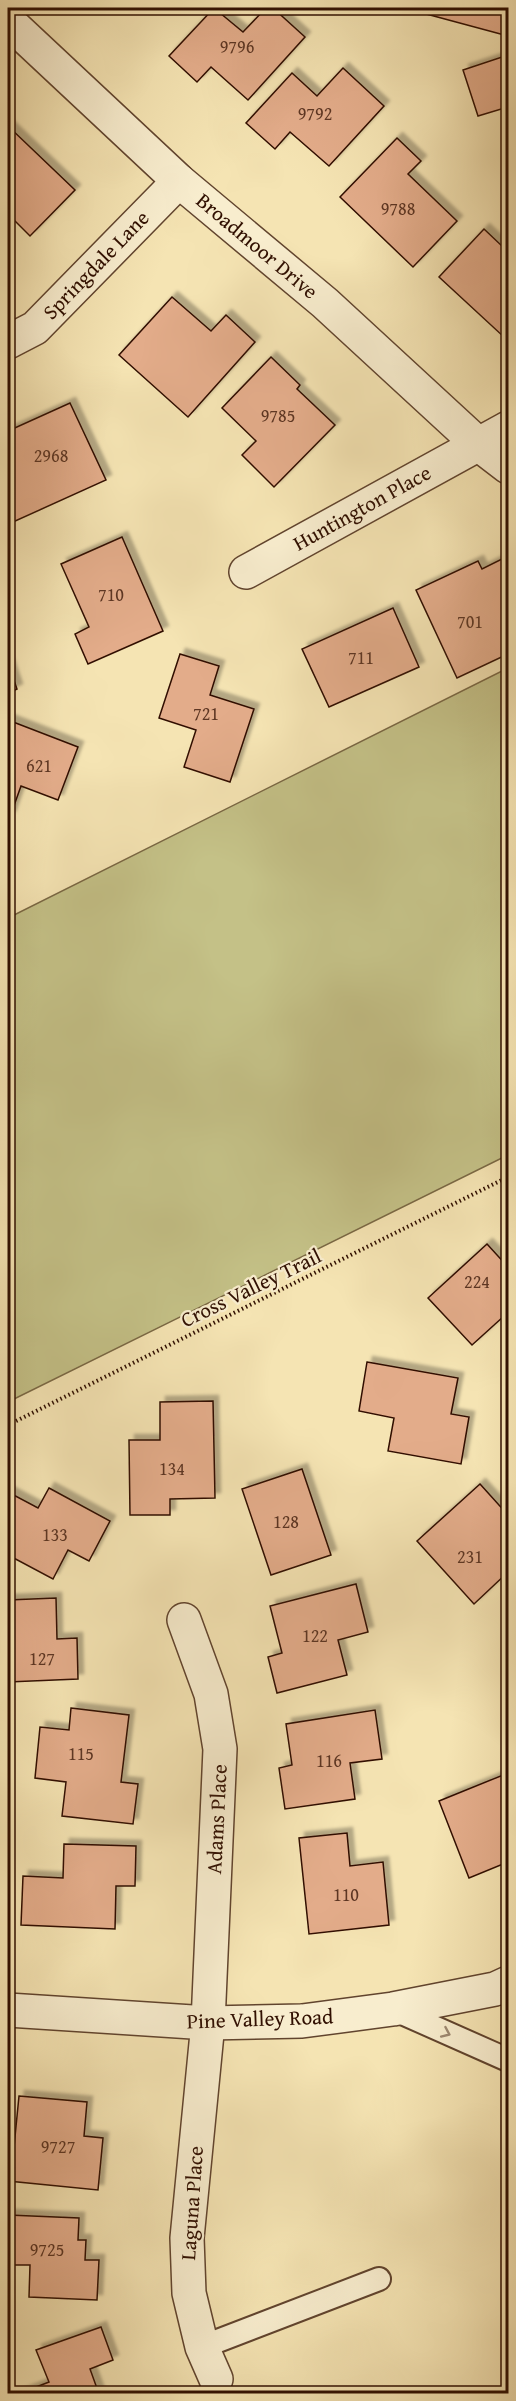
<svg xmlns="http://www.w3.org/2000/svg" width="516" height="2401" viewBox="0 0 516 2401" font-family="'Gentium Book Plus',serif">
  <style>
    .green { fill: #c4c187; stroke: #7a6844; stroke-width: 1.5 }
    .building { fill: #e3ac8a; stroke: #300f01; stroke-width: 1.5; filter: url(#shadow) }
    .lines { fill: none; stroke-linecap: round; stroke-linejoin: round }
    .service-casing { stroke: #61442e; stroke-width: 26 }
    .minor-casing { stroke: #61442e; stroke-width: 36 }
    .tertiary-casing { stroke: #61442e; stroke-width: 36 }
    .path { stroke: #300f01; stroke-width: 4; stroke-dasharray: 1.5 3; stroke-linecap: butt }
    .service { stroke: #f8edce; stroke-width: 22 }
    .minor { stroke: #f8edce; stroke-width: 33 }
    .tertiary { stroke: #f8edce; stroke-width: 33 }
    .oneway { stroke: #9e8972 }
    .labels { text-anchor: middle; stroke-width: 4.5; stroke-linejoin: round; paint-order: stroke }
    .number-label { font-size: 18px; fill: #5d3623 }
    .street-label { font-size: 21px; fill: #300f01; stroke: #f8edce }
  </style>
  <defs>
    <filter id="shadow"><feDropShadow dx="5.5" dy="-5.5" stdDeviation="1.5" flood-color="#0004"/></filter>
  </defs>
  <rect width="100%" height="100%" fill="#f5e4b3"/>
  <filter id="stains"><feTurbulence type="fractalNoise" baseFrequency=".00333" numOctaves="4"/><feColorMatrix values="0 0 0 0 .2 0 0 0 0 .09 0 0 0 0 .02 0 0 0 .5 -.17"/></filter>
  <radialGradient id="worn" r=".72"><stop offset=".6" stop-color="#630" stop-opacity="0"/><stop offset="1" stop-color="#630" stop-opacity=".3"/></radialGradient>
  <!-- green -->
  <polygon class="green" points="508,668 508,1155 8,1402 8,918"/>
  <!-- building -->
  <g class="building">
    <polygon points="214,8 243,32 266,8 273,8 305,37 248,100 211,67 197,82 169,56"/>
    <polygon points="404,8 508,8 508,36"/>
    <polygon points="508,55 508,107 478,116 463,70"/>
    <polygon points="343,68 384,106 329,166 290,132 275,149 246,123 292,73 317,96"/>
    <polygon points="8,126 75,190 30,236 8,214"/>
    <polygon points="397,138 421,161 408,174 457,221 413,267 340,197"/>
    <polygon points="484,229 504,248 508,243 508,334 505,338 439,277"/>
    <polygon points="172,297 211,331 226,315 255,342 188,417 119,355"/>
    <polygon points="271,357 300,385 297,389 335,425 274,487 242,455 256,441 222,408"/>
    <polygon points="70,403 106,480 13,522 8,510 8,431"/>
    <polygon points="122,537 163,631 88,664 75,634 89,627 61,564"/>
    <polygon points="508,556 508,654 457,678 416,590 478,561 482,569"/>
    <polygon points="393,608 419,667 329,707 302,649"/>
    <polygon points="180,654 219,666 210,695 254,709 230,782 184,767 196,730 159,718"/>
    <polygon points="8,663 17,689 8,693"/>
    <polygon points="8,720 78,747 58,800 21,786 10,817 8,815"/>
    <polygon points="487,1244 508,1267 508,1321 504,1316 472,1345 428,1298"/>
    <polygon points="367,1362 458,1378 451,1414 469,1417 461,1464 388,1451 394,1418 359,1411"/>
    <polygon points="213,1401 215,1498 170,1499 170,1515 130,1515 129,1440 160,1440 160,1402"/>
    <polygon points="302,1469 331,1555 271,1575 242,1489"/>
    <polygon points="480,1484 508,1515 508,1572 474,1604 417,1541"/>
    <polygon points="49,1488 110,1521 89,1561 68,1550 53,1579 8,1555 8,1492 38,1508"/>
    <polygon points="356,1584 368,1632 338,1640 347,1675 277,1693 268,1657 282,1653 270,1606"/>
    <polygon points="56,1598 57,1639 77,1638 78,1679 8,1682 8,1600"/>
    <polygon points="71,1708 129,1715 121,1782 138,1784 133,1824 62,1816 66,1782 35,1778 40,1727 69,1730"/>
    <polygon points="375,1710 382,1759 350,1763 355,1799 285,1809 279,1768 292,1765 286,1724"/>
    <polygon points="508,1773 508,1862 469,1878 439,1801"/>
    <polygon points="347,1833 350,1866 383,1862 389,1925 309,1934 299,1838"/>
    <polygon points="64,1844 136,1846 135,1886 116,1886 115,1929 21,1925 23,1876 63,1878"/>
    <polygon points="19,2096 87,2102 84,2136 103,2138 98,2190 8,2181 8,2156 13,2157"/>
    <polygon points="8,2215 79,2218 78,2240 86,2240 85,2260 99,2260 97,2300 29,2297 30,2265 8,2265"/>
    <polygon points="101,2327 113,2360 90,2369 99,2394 18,2394 49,2382 36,2350"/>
  </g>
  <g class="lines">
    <!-- service casing -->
    <g class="service-casing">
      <g id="service">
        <polyline points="393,2009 508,2060"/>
        <polyline points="202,2347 379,2279"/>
      </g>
    </g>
    <!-- minor casing -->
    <g class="minor-casing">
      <g id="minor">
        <polyline points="8,342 35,328 179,181"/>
        <polyline points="246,572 508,428"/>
        <polyline points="184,1620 211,1694 220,1749 208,2023 187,2238 189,2293 202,2347 216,2379"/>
      </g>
    </g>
    <!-- tertiary casing -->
    <g class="tertiary-casing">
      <g id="tertiary">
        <polyline points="8,21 179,181 325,303 478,444 508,467"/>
        <polyline points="8,2010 208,2023 302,2021 393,2009 495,1989 508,1983"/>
      </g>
    </g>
    <!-- path -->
    <polyline class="path" points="8,1425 508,1177"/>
    <!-- service -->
    <use href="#service" class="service"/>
    <!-- minor -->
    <use href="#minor" class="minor"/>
    <!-- tertiary -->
    <use href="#tertiary" class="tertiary"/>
  </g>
  <!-- one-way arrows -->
  <defs><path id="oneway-chevron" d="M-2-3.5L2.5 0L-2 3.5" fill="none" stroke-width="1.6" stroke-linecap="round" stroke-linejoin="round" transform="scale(1.5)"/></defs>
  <use class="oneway" href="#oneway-chevron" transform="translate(446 2033) rotate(24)"/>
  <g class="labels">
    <!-- number labels -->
    <g class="number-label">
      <text x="237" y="53">9796</text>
      <text x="315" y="120">9792</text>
      <text x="398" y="215">9788</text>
      <text x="278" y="422">9785</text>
      <text x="51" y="462">2968</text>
      <text x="111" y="601">710</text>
      <text x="470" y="628">701</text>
      <text x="361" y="664">711</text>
      <text x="206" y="720">721</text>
      <text x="39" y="772">621</text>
      <text x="477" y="1288">224</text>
      <text x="172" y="1475">134</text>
      <text x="286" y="1528">128</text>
      <text x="55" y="1541">133</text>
      <text x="470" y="1563">231</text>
      <text x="315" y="1642">122</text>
      <text x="42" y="1665">127</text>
      <text x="81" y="1760">115</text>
      <text x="329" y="1767">116</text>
      <text x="346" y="1901">110</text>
      <text x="58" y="2153">9727</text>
      <text x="47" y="2256">9725</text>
    </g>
    <!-- street labels -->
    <g class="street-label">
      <text transform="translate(257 246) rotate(40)" y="7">Broadmoor Drive</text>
      <text transform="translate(96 265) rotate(-46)" y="7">Springdale Lane</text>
      <text transform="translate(362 508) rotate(-29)" y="7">Huntington Place</text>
      <text transform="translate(251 1288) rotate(-26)" y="7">Cross Valley Trail</text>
      <text transform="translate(217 1819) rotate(-87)" y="7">Adams Place</text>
      <text transform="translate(260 2019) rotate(-2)" y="7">Pine Valley Road</text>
      <text transform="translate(192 2203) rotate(-86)" y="7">Laguna Place</text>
    </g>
  </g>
  <!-- margin -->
  <rect width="516" height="2401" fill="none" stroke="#f5e4b3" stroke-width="30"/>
  <rect x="9" y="9" width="498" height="2383" fill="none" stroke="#300f01" stroke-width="3"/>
  <rect x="15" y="15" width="486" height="2371" fill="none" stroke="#300f01" stroke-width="1.5"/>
  <rect width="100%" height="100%" filter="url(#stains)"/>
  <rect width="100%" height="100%" fill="url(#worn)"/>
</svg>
